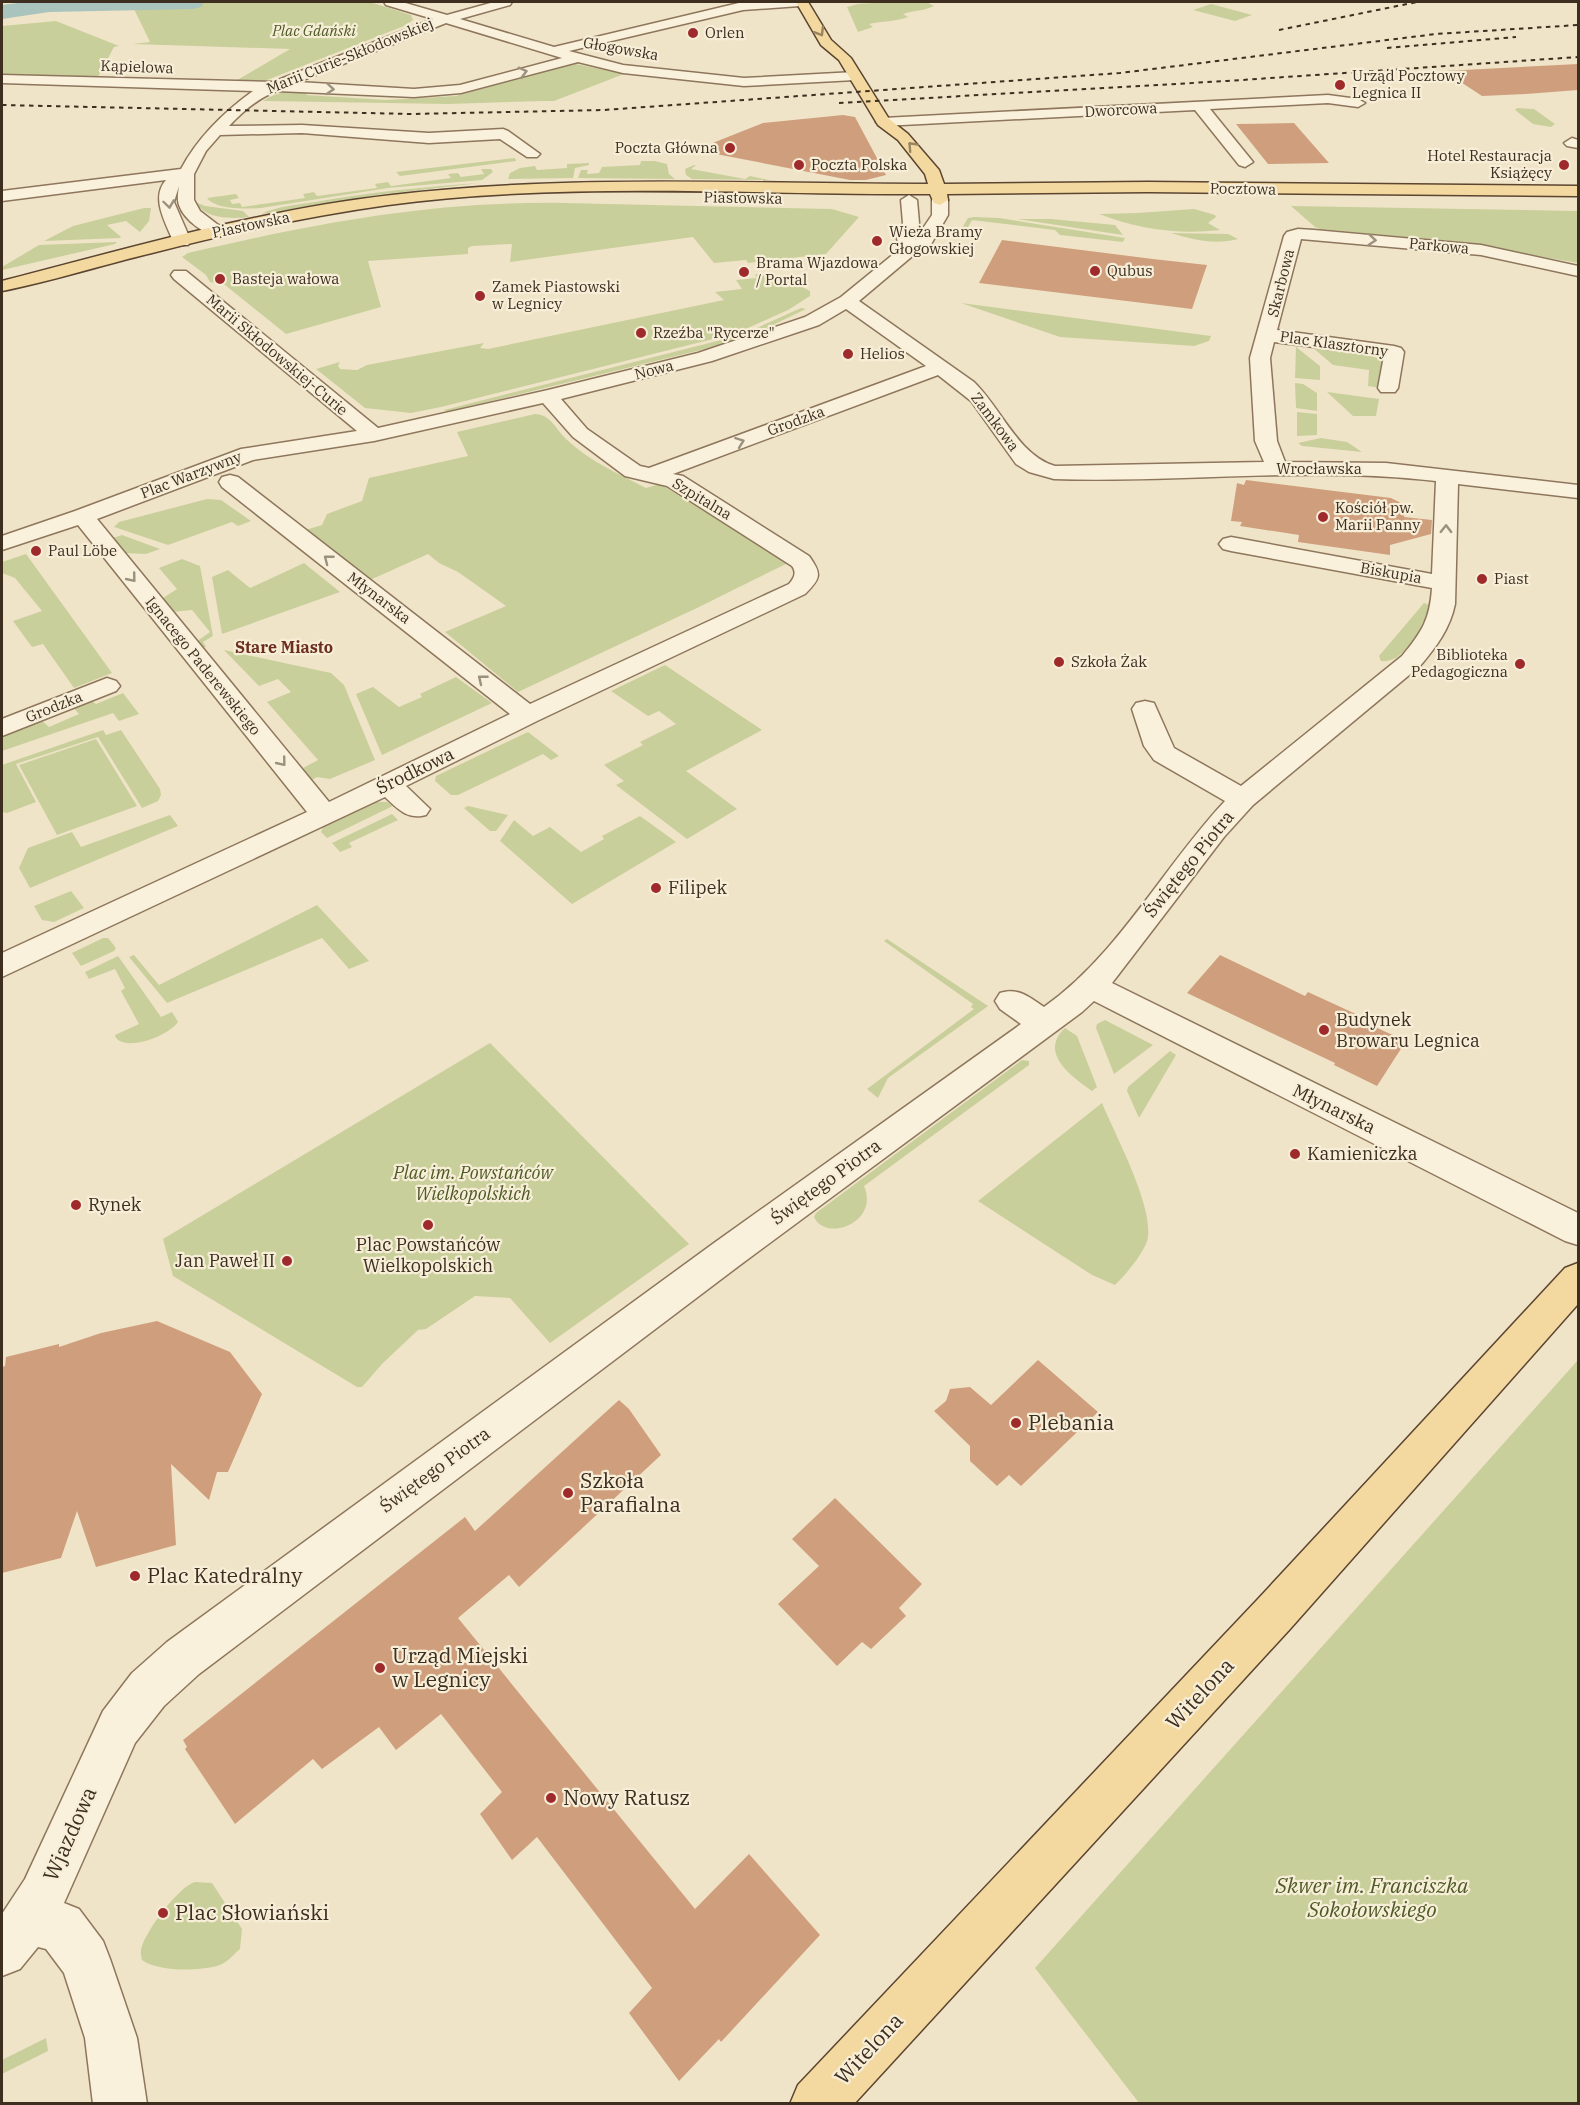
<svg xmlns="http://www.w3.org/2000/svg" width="1580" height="2105" viewBox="0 0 1580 2105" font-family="'IBM Plex Serif',serif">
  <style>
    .green { fill: #c9cf9b }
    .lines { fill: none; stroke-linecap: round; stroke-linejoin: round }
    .river { fill: #a9c4bc; fill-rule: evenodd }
    .building { fill: #cf9f7d }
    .minor-casing { stroke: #8d765c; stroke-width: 3 }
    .major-casing { stroke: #5b4430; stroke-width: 3 }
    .minor { fill: #faf1dc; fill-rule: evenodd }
    .major { fill: #f3d9a0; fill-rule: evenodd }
    .rail { stroke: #3d2e20; stroke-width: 2; stroke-dasharray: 4.5 4.5; stroke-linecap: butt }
    .oneway { stroke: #988460 }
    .oneway2 { stroke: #9c907e }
    .poi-dot { fill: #9e2a2b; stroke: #f7eed8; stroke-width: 2 }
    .labels { text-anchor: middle; stroke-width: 4.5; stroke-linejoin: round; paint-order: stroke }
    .far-park-label { font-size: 15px; font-style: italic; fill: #4d5a26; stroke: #f7eed8 }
    .far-poi-label { font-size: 15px; fill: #3d2e20; stroke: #f7eed8; text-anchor: start }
    .far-street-label { font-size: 15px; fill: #3d2e20; stroke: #f7eed8 }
    .far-neighbourhood-label { font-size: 16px; font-weight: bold; fill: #6b2e1e; stroke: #f7eed8 }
    .street-label { font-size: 18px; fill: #3d2e20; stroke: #f7eed8 }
    .poi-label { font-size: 18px; fill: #3d2e20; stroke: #f7eed8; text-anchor: start }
    .park-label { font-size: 18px; font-style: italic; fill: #4d5a26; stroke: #f7eed8 }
    .near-poi-label { font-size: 21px; fill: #3d2e20; stroke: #f7eed8; text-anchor: start }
    .near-street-label { font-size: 21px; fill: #3d2e20; stroke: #f7eed8 }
    .near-park-label { font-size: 21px; font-style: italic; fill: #4d5a26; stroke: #f7eed8 }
  </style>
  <rect width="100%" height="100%" fill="#f0e4c8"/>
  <!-- green -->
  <g class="green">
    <polygon points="211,2 370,2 411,15 413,20 404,26 262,82 229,85 290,49 133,44 150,42 133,7"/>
    <path d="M887,2h39l8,4c-9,5 -20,4 -31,8l5,3c-13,5 -25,4 -39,7l4,3 -15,5 -11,-25 11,-3z"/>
    <polygon points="1211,4 1252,15 1235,21 1193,10"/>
    <polygon points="56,21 119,46 114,47 98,77 2,74 2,26"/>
    <path d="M571,63l53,11 -70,27h-11l-94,3 -186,-3c14,-10 29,-10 47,-10l-4,4 80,5 70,-4z"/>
    <polygon points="1517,108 1534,109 1555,124 1551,127 1533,124 1515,110"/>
    <polygon points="515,158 516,161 400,176 396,172"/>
    <polygon points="641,161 655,161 667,164 669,174 675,179 578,178 581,170 588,170 587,174 599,173 602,167 640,165"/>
    <polygon points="589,163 589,165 575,168 573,178 508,179 510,173 520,168 535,166 537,170 567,168 567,164"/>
    <polygon points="694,165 696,165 691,169 745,179 750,176 769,180 692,179 686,175 685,169"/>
    <path d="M481,169h10l2,3 -11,8 -94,8 -127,20c-14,1 -45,2 -54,-10l29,-4 3,4 -9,2 2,4 8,-1 2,4 63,-9 -2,-4 11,-2 3,4 60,-8 -2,-4 13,-2 3,4 60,-8 -3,-4 10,-1 3,4 23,-3z"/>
    <path d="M480,183l-103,12 -116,19c16,-8 36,-9 54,-12 54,-10 109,-15 165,-19z"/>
    <path d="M195,202l10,4 38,5 6,6c-18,2 -44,2 -54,-15z"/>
    <path d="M564,203l268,6 27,8 -33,37 -78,9 -2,-3 -32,3 -21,-26 -183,25 2,-18 -40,2 -4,2v6l-100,7 13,46 -95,27 -61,-49 -15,-3 -4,-7 -24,-18 6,-4c129,-30 243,-52 376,-50z"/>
    <polygon points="1291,206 1578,211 1578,263 1451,241 1320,229 1315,227"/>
    <polygon points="144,208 151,208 149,221 140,232 126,221 107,225 121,237 120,238 44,241 73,226"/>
    <path d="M1194,209l21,6 1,2 -8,6 12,7c-41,5 -82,-1 -121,-16l39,-1z"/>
    <polygon points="974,217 999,218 1125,238 1123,242 1060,235 1055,230 972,220 961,239 956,238 968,218"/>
    <polygon points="1017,219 1051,219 1115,225 1123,235"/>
    <path d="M1171,233l57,1 10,5c-23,6 -44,1 -67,-6z"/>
    <polygon points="117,242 115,244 2,270 2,267 39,245"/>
    <polygon points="755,274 785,278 810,291 810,296 788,310 737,333 441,407 411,413 365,408 316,369 340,362 338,366 340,369 357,370 367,365 484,343 480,348 488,349 724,300 715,292 742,289 736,280 757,278"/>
    <polygon points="961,303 1211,336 1209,341 1194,346 1060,337"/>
    <polygon points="801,308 806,309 742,340 447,412 444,410 741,335"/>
    <polygon points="1296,347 1320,366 1320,380 1295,378"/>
    <polygon points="1312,347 1373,354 1373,357 1383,358 1381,388 1368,386 1369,370 1333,365"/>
    <polygon points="1295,383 1303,384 1317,393 1317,411 1296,408"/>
    <polygon points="1327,392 1379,399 1376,416 1353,416"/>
    <polygon points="1297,412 1317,414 1317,435 1297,436"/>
    <path d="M535,414c15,0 21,15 31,25 23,22 53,35 80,49l14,-4 128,79 -89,44 -181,85 -73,-60 61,-26 -48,-34 -19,-9 -11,-9 -58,26 -68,-49 20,-6 5,-11 35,-13 7,-23 99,-22 -11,-24z"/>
    <polygon points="1321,438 1347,442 1362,452 1302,446 1298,443"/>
    <polygon points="207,499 221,500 251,521 238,526 232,522 168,545 114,527 119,522"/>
    <polygon points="122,535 160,549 146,554 124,553 113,538"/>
    <polygon points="26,554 112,673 74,688 43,644 32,647 13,621 42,611 15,578 2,573 2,562"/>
    <polygon points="182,559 200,566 213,636 203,642 206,647 201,648 196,642 210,632 192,610 172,612 160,600 177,589 159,568"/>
    <polygon points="304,563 340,592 222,634 212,577 228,570 250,588"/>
    <path d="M1424,603l5,2c-4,19 -25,60 -48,56l-2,-5z"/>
    <polygon points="224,650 331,673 344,685 375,760 330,779 317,777 312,780 303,768 318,760 267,702 291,692 278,679 259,686"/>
    <polygon points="665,665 762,730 686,771 737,809 687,839 616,785 624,781 604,765 643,745 640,742 676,724 659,711 648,716 611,691"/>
    <polygon points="456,677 492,703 382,755 356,694 373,687 399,707 422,697 420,694"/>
    <polygon points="123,693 139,714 119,721 113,713 2,751 2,735 36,719 40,719 49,727 79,714 72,706 90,700 96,704"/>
    <polygon points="103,730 106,735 121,730 160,789 161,795 158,801 142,808 98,737 16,764 36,802 7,813 2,812 2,765"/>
    <polygon points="528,732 559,756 551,760 543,754 458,795 451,795 435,781 436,776"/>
    <polygon points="96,739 137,806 57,835 19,765"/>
    <polygon points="373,802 387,802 393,806 327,838 321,832 324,825"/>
    <polygon points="468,806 508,815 496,831 490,831 464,808"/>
    <polygon points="392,814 398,820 349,843 352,847 340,852 332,843"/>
    <polygon points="170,815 178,826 30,888 19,868 28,848 72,832 81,847"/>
    <polygon points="640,816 676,842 572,904 500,841 514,820 533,836 550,827 581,852 604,839 602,836"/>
    <polygon points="71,891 84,908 54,922 42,920 34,906"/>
    <polygon points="317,905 369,961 349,969 322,938 167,1003 129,957 134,955 159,985"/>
    <polygon points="103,938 108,938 116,948 114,951 81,966 72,953"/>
    <polygon points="887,939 988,1006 888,1078 878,1098 867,1089 974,1009 971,1007 973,1004 884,941"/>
    <path d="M118,956l43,61 11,-5 6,10c-9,13 -49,30 -62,16l-1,-3 24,-11 -18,-33 4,-3 -10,-19 -26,10 -4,-7z"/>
    <polygon points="1105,1020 1153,1045 1114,1074 1096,1028 1097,1024"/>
    <path d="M1065,1028l12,8 20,51 -5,4c-20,-14 -54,-38 -27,-63z"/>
    <polygon points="490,1043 689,1244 550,1343 510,1298 475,1296 426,1329 418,1330 382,1364 362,1387 357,1387 173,1276 163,1239"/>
    <polygon points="1170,1051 1176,1055 1139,1118 1127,1091 1128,1087"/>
    <path d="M1022,1060l7,1v4l-165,121c16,36 -38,57 -50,31l2,-4z"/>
    <path d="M1102,1103c12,30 57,112 44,141 -7,15 -20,30 -31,41l-23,-10 -114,-74z"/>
    <polygon points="1578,1360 1578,2103 1139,2103 1035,1968"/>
    <path d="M195,1882l17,1 30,46 -2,20c-7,6 -13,14 -23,17 -20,5 -58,6 -75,-6 -1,-5 -2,-9 0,-14 5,-16 37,-60 53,-64z"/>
    <polygon points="46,2038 48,2051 2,2074 2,2060"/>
  </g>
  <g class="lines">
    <!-- river -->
    <polygon class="river" points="26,2 204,2 201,7 193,9 49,12 2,19 2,5"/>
  </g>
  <!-- building -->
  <g class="building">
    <polygon points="1578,64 1578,90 1526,94 1482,96 1444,71"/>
    <polygon points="843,115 855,117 886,175 866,180 850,180 695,150 763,123"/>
    <polygon points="1294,123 1329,163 1268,164 1236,124"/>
    <polygon points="1002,240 1153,259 1207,265 1192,309 979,283"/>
    <polygon points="1246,480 1391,498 1405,505 1404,517 1432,520 1431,534 1390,545 1390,555 1298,542 1299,535 1240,526 1242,522 1231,521 1237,483 1244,485"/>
    <polygon points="1220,955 1305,996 1308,992 1358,1015 1355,1018 1406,1041 1377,1086 1334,1065 1335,1063 1187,993"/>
    <polygon points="157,1321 230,1352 262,1394 228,1472 217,1472 209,1500 171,1464 176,1545 96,1567 77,1511 61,1558 2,1573 2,1367 5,1366 6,1357 59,1344 59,1347 101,1333"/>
    <polygon points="1038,1360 1098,1412 1021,1486 1009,1475 997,1486 970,1461 970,1446 934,1411 946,1401 950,1389 970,1387 991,1405"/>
    <polygon points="619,1400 629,1409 661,1455 519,1587 509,1575 458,1618 695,1909 749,1854 820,1935 721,2042 719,2039 679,2081 629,2013 652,1988 537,1837 512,1860 480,1814 502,1792 441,1714 396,1750 379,1727 322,1769 313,1759 235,1824 185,1749 187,1747 183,1740 465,1517 475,1531"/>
    <polygon points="835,1498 922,1584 899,1608 906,1616 871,1649 862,1642 837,1666 778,1604 819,1566 792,1539"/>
  </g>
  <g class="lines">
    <!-- minor casing -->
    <g class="minor-casing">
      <g id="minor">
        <path d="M384,2h18l45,13 47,-13h18l-2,3 -50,14 94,28 189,-45h63l-6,4 -57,4 -174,41 54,14 121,13 111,-6 7,4 -7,4 -111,6 -121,-13 -45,-11 -117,31 -47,4 -137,-6c-19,7 -34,20 -48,35l73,-1 127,8 74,-4 5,2 32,23 -3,3h-10l-27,-18 -71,4 -127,-10 -82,2 -14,16 -12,23v26l6,11 26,20 -2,4c-16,4 -40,-15 -45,-30 -2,-6 -1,-13 0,-19l-5,16 17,39 -3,4h-12l-3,-4c-7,-18 -23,-43 -7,-61l-164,21v-10l179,-22c17,-32 43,-57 72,-78l-251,-8v-8l271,7 160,-63 -47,-14zM446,23l116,35 -102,27 -46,4 -116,-7z"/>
        <polygon points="1328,95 1358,99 1365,103 1358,107 1328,103 1210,109 1253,162 1245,167 1239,165 1195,110 883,126 876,122 883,118"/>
        <polygon points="1572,138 1578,140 1578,148 1567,146 1564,143"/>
        <path d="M909,195l8,5 2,23 -4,17 17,-25v-15l2,-3h12l2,3v15l-18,31 -14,7 -57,48 115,81c27,26 44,73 81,84l209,-4 -9,-21 -5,-83 34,-122 3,-4 11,-3 16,1 167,15 97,21v10l-97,-21 -180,-16 -24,91 117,16 7,2 3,4 -6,36 -3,4h-14l-3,-4 6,-32 -110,-14 -4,16 7,83 8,21 101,1 192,22v13l-120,-14 -3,120c-5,25 -19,43 -35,62l-167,139 -29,32 -112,146 466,230v32l-13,-4 -471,-240 -12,11 -342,253 -541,409 -35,32 -29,37 -71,160 15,6 24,32 7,18 27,79 10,66h-54l-8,-66 -21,-65 -18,-24 -8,-2 -18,22 -18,7v-62l23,-35 78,-168 29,-38 35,-31 547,-399 307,-219 -21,-15 -5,-8 5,-8c18,-6 29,4 44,14 75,-53 119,-140 181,-206l-71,-41 -10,-14 -12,-37 4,-6 9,-2 9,2 20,45 67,38 161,-130c20,-24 28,-37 30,-68l-201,-37 -8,-2 -4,-5 4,-5 8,-2 201,37 4,-93c-127,-15 -255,2 -382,-2l-25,-7 -13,-8 -45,-63 -33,-26 -265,99 10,2 126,80c13,18 12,22 -4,38l-268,127 -131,65 24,23 -4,6c-19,5 -28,-6 -41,-18l-383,180v-24l305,-141 -229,-287 -76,25v-14l73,-25 166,-62 116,-18 -183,-152 -3,-4 3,-4h12l192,157 170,-38 150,-37 107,-36 36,-20 60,-49 -4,-9 6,-16 -2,-23zM846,309l80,57 -277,102 -9,-2 -53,-37 -26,-30 151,-38 107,-36zM543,403l30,34 52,39 42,10 125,80c5,7 2,12 -3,18l-259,120 -292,-227 -8,-2 -8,2 -3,5 3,5 288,227 -181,88 -232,-283 156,-59 121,-19z"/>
        <polygon points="107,678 116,681 120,686 116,691 2,736 2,719"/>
      </g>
    </g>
    <!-- major casing -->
    <g class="major-casing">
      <g id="major">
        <path d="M796,2h12l23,38 20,18 38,61 19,15 31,36 5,14 204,-2 430,4v10l-430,-4 -201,2 1,6 -8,5 -6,-2 -4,-9c-180,1 -362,-13 -542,11 -79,11 -158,28 -236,48 -50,12 -100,28 -150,38v-10c128,-33 257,-71 390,-86 178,-21 357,-11 536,-11l-3,-10 -27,-34 -20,-15 -39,-65 -18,-15z"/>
        <polygon points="1578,1263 1578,1304 1290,1629 854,2104 790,2104 798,2085 1258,1599 1565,1268"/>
      </g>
    </g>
    <!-- minor -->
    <use href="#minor" class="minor"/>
    <!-- major -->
    <use href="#major" class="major"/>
    <!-- rail -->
    <g class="rail">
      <polyline points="1279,30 1417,2"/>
      <polyline points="1387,48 1516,37"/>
      <polyline points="839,103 1227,81 1578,57"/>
      <polyline points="2,105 411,114 604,110 1120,73 1436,34 1578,25"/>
    </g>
  </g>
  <!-- one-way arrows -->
  <defs><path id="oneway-chevron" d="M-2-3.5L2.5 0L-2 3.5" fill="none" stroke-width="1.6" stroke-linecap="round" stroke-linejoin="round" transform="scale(1.5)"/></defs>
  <g class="oneway">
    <use href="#oneway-chevron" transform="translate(820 32) rotate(59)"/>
    <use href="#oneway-chevron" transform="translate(912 146) rotate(-133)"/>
  </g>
  <g class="oneway2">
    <use href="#oneway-chevron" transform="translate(523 72) rotate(-15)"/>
    <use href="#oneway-chevron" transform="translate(330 89) rotate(5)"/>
    <use href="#oneway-chevron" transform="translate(169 204) rotate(82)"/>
    <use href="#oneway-chevron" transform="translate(1372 240) rotate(5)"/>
    <use href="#oneway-chevron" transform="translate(740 442) rotate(-20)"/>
    <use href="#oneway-chevron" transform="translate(1446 529) rotate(-89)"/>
    <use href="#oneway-chevron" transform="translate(328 559) rotate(-142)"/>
    <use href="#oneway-chevron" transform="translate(132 578) rotate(51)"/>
    <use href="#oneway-chevron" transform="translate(482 679) rotate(-141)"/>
    <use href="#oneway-chevron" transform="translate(282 762) rotate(51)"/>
  </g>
  <!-- markers -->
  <g class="poi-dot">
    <circle cx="693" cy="33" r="6"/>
    <circle cx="1340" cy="85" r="6"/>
    <circle cx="730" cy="148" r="6"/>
    <circle cx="799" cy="165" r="6"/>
    <circle cx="1564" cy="165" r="6"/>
    <circle cx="877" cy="241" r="6"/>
    <circle cx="1095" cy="271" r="6"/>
    <circle cx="744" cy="272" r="6"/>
    <circle cx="220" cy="279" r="6"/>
    <circle cx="480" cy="296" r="6"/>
    <circle cx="641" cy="333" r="6"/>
    <circle cx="848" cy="354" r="6"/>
    <circle cx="1323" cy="517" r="6"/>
    <circle cx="36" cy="551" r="6"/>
    <circle cx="1482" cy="579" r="6"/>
    <circle cx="1059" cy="662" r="6"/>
    <circle cx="1520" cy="664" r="6"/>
    <circle cx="656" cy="888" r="6"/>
    <circle cx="1324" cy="1030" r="6"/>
    <circle cx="1295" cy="1154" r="6"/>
    <circle cx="76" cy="1205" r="6"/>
    <circle cx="428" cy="1225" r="6"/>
    <circle cx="287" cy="1261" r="6"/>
    <circle cx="1016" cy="1423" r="6"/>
    <circle cx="568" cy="1493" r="6"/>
    <circle cx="135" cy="1576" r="6"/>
    <circle cx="380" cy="1668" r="6"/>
    <circle cx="551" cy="1798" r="6"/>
    <circle cx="163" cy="1913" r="6"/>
  </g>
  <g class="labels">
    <!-- far-park labels -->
    <g class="far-park-label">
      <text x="314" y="36">Plac Gdański</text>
    </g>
    <!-- far-poi labels -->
    <g class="far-poi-label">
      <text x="705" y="38">Orlen</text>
      <text x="1352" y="81">Urząd Pocztowy<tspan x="1352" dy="17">Legnica II</tspan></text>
      <text x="718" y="153" text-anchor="end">Poczta Główna</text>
      <text x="1552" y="161" text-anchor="end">Hotel Restauracja<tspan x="1552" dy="17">Książęcy</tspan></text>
      <text x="811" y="170">Poczta Polska</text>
      <text x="889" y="237">Wieża Bramy<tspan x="889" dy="17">Głogowskiej</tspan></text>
      <text x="756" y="268">Brama Wjazdowa<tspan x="756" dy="17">/ Portal</tspan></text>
      <text x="1107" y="276">Qubus</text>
      <text x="232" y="284">Basteja wałowa</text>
      <text x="492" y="292">Zamek Piastowski<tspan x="492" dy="17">w Legnicy</tspan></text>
      <text x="653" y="338">Rzeźba "Rycerze"</text>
      <text x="860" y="359">Helios</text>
      <text x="1335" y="513">Kościół pw.<tspan x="1335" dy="17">Marii Panny</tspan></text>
      <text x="48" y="556">Paul Löbe</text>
      <text x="1494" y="584">Piast</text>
      <text x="1508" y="660" text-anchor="end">Biblioteka<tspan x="1508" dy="17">Pedagogiczna</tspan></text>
      <text x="1071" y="667">Szkoła Żak</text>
    </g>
    <!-- far-street labels -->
    <g class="far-street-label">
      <text transform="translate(621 49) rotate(10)" y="5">Głogowska</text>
      <text transform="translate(350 56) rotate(-22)" y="5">Marii Curie-Skłodowskiej</text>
      <text transform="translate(137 67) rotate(2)" y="5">Kąpielowa</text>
      <text transform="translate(1121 110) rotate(-3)" y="5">Dworcowa</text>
      <text transform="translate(1243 189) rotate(1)" y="5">Pocztowa</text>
      <text transform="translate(743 198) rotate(1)" y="5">Piastowska</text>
      <text transform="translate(251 225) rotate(-12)" y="5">Piastowska</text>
      <text transform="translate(1439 246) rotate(5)" y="5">Parkowa</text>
      <text transform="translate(1281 283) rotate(-76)" y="5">Skarbowa</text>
      <text transform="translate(1334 344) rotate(8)" y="5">Plac Klasztorny</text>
      <text transform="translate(277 355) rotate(40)" y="5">Marii Skłodowskiej-Curie</text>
      <text transform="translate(654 370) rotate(-14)" y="5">Nowa</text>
      <text transform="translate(796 421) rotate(-20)" y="5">Grodzka</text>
      <text transform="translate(995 422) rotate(53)" y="5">Zamkowa</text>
      <text x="1319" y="474">Wrocławska</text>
      <text transform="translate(191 475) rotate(-21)" y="5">Plac Warzywny</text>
      <text transform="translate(702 499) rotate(31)" y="5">Szpitalna</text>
      <text transform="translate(1391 573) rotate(10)" y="5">Biskupia</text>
      <text transform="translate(379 598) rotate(37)" y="5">Młynarska</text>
      <text transform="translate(203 666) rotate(51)" y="5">Ignacego Paderewskiego</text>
      <text transform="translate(54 707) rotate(-22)" y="5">Grodzka</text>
    </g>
    <!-- far-neighbourhood labels -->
    <g class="far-neighbourhood-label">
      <text x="284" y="653">Stare Miasto</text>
    </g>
    <!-- street labels -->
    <g class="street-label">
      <text transform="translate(415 771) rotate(-26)" y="6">Środkowa</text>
      <text transform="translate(1189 864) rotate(-51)" y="6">Świętego Piotra</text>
      <text transform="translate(1334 1109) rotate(26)" y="6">Młynarska</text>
      <text transform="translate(826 1182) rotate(-36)" y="6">Świętego Piotra</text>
      <text transform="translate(435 1470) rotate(-36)" y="6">Świętego Piotra</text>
    </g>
    <!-- poi labels -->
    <g class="poi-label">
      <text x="668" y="894">Filipek</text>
      <text x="1336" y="1026">Budynek<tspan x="1336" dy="21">Browaru Legnica</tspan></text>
      <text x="1307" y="1160">Kamieniczka</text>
      <text x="88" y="1211">Rynek</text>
      <text x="428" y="1251" text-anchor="middle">Plac Powstańców<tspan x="428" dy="21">Wielkopolskich</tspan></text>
      <text x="275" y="1267" text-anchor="end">Jan Paweł II</text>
    </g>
    <!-- park labels -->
    <g class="park-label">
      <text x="473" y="1179">Plac im. Powstańców<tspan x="473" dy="21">Wielkopolskich</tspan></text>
    </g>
    <!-- near-poi labels -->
    <g class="near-poi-label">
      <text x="1028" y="1430">Plebania</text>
      <text x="580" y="1488">Szkoła<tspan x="580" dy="24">Parafialna</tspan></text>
      <text x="147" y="1583">Plac Katedralny</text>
      <text x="392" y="1663">Urząd Miejski<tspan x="392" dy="24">w Legnicy</tspan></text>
      <text x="563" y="1805">Nowy Ratusz</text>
      <text x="175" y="1920">Plac Słowiański</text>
    </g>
    <!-- near-street labels -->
    <g class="near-street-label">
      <text transform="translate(1200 1694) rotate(-47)" y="7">Witelona</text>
      <text transform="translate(70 1834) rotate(-66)" y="7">Wjazdowa</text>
      <text transform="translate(869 2049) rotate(-47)" y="7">Witelona</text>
    </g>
    <!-- near-park labels -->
    <g class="near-park-label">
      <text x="1372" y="1893">Skwer im. Franciszka<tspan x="1372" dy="24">Sokołowskiego</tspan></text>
    </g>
  </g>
  <!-- border -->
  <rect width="1580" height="2105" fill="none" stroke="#3d2e20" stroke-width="6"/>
</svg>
